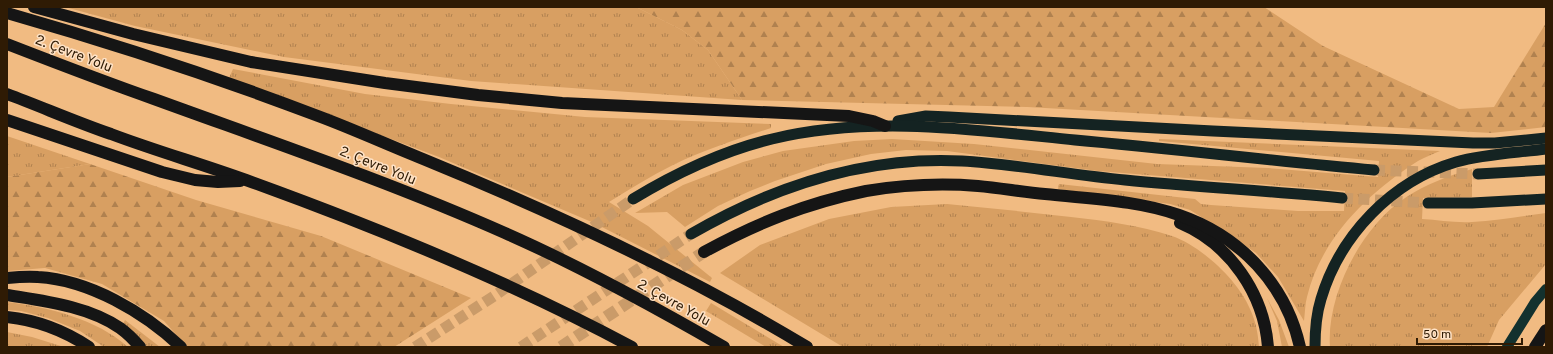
<svg xmlns="http://www.w3.org/2000/svg" width="1553" height="354" viewBox="0 0 1553 354" font-family="Overpass,sans-serif">
  <style>
    .grass { fill: url(#grass-tufts) }
    .forest { fill: url(#forest-firs) }
    .lines { fill: none; stroke-linecap: round; stroke-linejoin: round }
    .trunk-tunnel { stroke: #ca9b69; stroke-width: 11; stroke-dasharray: 11 5.5; stroke-linecap: butt }
    .motorway-tunnel { stroke: #ca9b69; stroke-width: 12; stroke-dasharray: 12 6; stroke-linecap: butt }
    .primary { stroke: #13312e; stroke-width: 10 }
    .trunk { stroke: #142322; stroke-width: 11 }
    .motorway { stroke: #151515; stroke-width: 12 }
    .labels { text-anchor: middle; stroke-width: 3; stroke-linejoin: round; paint-order: stroke }
    .street-label { font-size: 14px; fill: #2f1b04; stroke: #fee2c6 }
  </style>
  <defs>
    <pattern id="grass-tufts" width="24" height="20" patternUnits="userSpaceOnUse"><rect width="24" height="20" fill="#d89f62"/><path d="M3 7l-1-3M5 7V3M7 7l1-3M15 17l-1-3M17 17v-4M19 17l1-3" fill="none" stroke="#b0814f"/></pattern>
    <pattern id="forest-firs" width="22" height="20" patternUnits="userSpaceOnUse"><rect width="22" height="20" fill="#d89f62"/><path d="M5 1l3.5 6h-7zM16 11l3.5 6h-7z" fill="#b0814f"/></pattern>
  </defs>
  <rect width="100%" height="100%" fill="#f1bb82"/>
  <!-- grass -->
  <g class="grass">
    <polygon points="65,7 636,7 682,30 708,50 742,100 471,81 284,57 135,26"/>
    <path d="M233,69l132,25 86,10 134,13 186,7v4c-33,11 -67,22 -98,37 -22,11 -43,24 -64,37l39,24 64,52 -2,4 -116,-59 -155,-66 -210,-79z"/>
    <polygon points="7,136 90,164 7,177"/>
    <path d="M892,139l82,5 183,20 111,4 110,9 1,-16 -220,-20v-2l281,12c-7,3 -15,6 -22,10 -49,31 -97,77 -111,136 -2,7 -2,16 -3,24l-26,-44 -22,-24 -23,-16 -43,-27 -20,-6 -112,-15 1,-5 136,15 6,5 10,1 87,6h46l1,-20 -247,-20 -151,-20 -41,-1 -35,4 -45,10 -51,17 -25,10 -32,15 -33,21 -18,-15 -32,1 48,-28 60,-23 40,-11 71,-10z"/>
    <path d="M1472,169v28l-49,1 -1,21c17,1 33,4 50,3 25,-1 50,-6 74,-9v51l-47,56 -12,27h-157c-4,-52 32,-121 75,-149 21,-14 43,-22 67,-29z"/>
    <path d="M947,204c41,4 82,8 124,13 34,4 68,8 101,19 29,10 66,44 78,73 6,13 8,24 9,38h-416l-123,-74 40,-28 69,-26 62,-12z"/>
    <polygon points="1267,298 1279,320 1289,347 1282,347 1277,321"/>
    <path d="M7,302c41,5 90,17 121,45h-24l-24,-16 -32,-13 -27,-7 -14,-1z"/>
    <polygon points="711,303 784,347 766,347 706,311"/>
    <polygon points="125,320 160,347 148,347 123,324"/>
    <polygon points="7,332 32,337 64,347 7,347"/>
  </g>
  <!-- forest -->
  <g class="forest">
    <polygon points="636,7 1264,7 1323,46 1459,109 1494,107 1546,23 1546,127 1491,133 1027,107 742,100 708,50 682,30"/>
    <polygon points="90,164 196,200 321,236 471,298 394,347 187,347 164,321 102,284 45,268 7,271 7,177"/>
  </g>
  <g class="lines">
    <!-- trunk-tunnel -->
    <g class="trunk-tunnel">
      <polyline points="1374,170 1478,174"/>
      <polyline points="1342,198 1428,203"/>
      <polyline points="415,347 494,296 633,199"/>
      <polyline points="521,347 691,234"/>
    </g>
    <!-- motorway-tunnel -->
    <polyline class="motorway-tunnel" points="561,347 704,252"/>
    <!-- primary -->
    <polyline class="primary" points="1507,347 1535,302 1546,289"/>
    <!-- trunk -->
    <g class="trunk">
      <polyline points="898,121 926,116 949,117 1213,131 1473,143 1495,143 1546,138"/>
      <polyline points="1478,174 1546,170"/>
      <path d="M633,199c43,-26 89,-48 139,-60 100,-24 203,-9 303,1 100,9 199,21 299,30"/>
      <polyline points="1428,203 1472,203 1546,199"/>
      <path d="M691,234c83,-48 175,-78 271,-73 54,3 109,14 163,19 72,7 144,11 217,18"/>
      <path d="M1315,347c0,-16 1,-32 6,-48 19,-64 71,-118 135,-137 29,-8 60,-9 90,-13"/>
    </g>
    <!-- motorway -->
    <g class="motorway">
      <polyline points="34,7 133,34 251,62 385,83 478,95 562,103 849,116 873,121 885,126"/>
      <path d="M7,13c105,30 209,64 311,103 35,13 70,29 105,43 132,54 262,114 384,188"/>
      <path d="M7,44c49,19 98,38 147,55 118,43 236,83 351,134 75,33 148,73 219,114"/>
      <path d="M7,94c35,13 69,28 104,40 45,17 91,30 135,46 130,47 265,102 386,167"/>
      <polyline points="7,120 162,172 195,180 218,182 240,181"/>
      <path d="M1180,223c50,21 84,71 88,124"/>
      <path d="M704,252c53,-29 103,-49 162,-61 36,-6 75,-8 112,-5 22,2 45,6 67,8 45,5 92,6 134,21 61,21 107,69 121,132"/>
      <path d="M7,278c10,-1 20,-2 31,-1 51,3 106,35 143,70"/>
      <path d="M7,295c37,6 81,11 113,33 7,5 14,12 20,19"/>
      <path d="M7,317c29,3 58,14 82,30"/>
      <polyline points="1535,347 1546,330"/>
    </g>
  </g>
  <g class="labels">
    <!-- street labels -->
    <g class="street-label">
      <text transform="translate(74 53) rotate(21)" y="5">2. Çevre Yolu</text>
      <text transform="translate(378 165) rotate(22)" y="5">2. Çevre Yolu</text>
      <text transform="translate(674 302) rotate(29)" y="5">2. Çevre Yolu</text>
    </g>
  </g>
  <!-- border -->
  <rect width="1553" height="354" fill="none" stroke="#2f1b04" stroke-width="16"/>
  <!-- scale -->
  <path d="M1417 338v6h105v-6" fill="none" stroke="#2f1b04" stroke-width="2"/>
  <text x="1423" y="338" font-size="12" fill="#2f1b04" stroke="#fee2c6" stroke-width="3" paint-order="stroke">50 m</text>
</svg>
